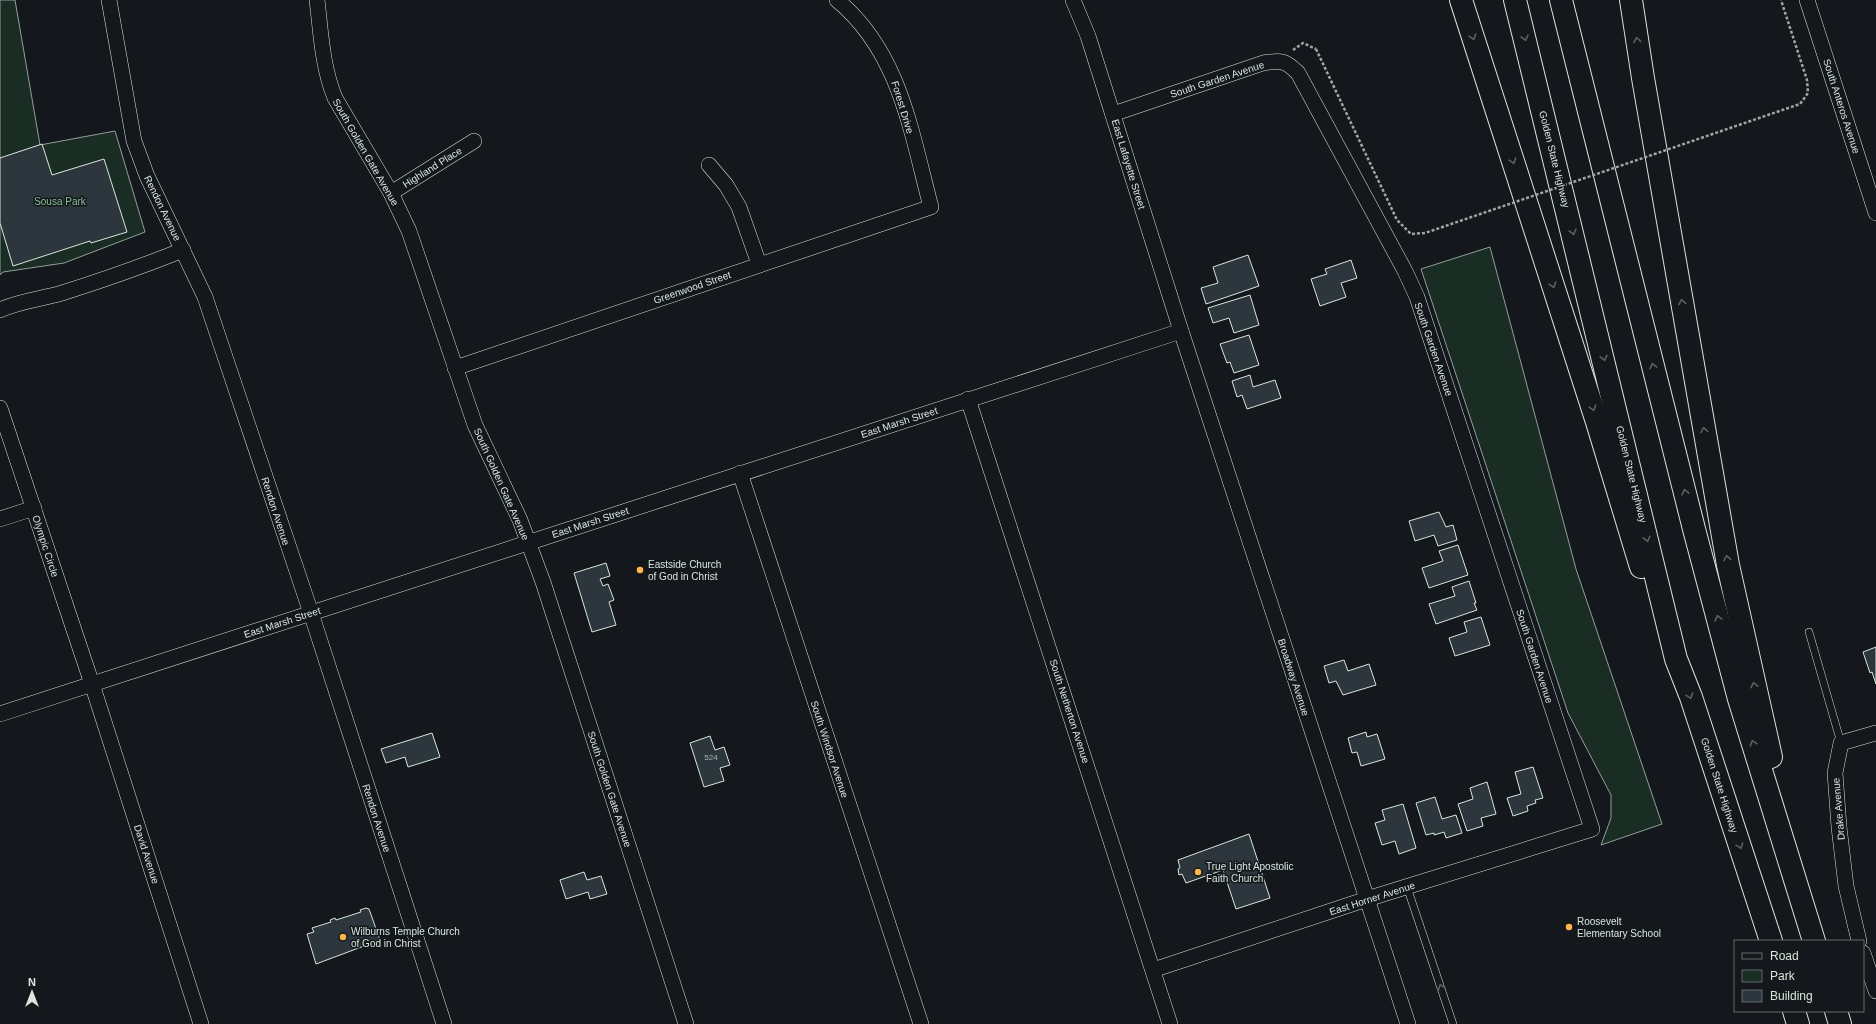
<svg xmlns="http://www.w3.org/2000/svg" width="1876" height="1024" viewBox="0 0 1876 1024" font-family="Helvetica,sans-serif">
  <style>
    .green { fill: #1a2d24; stroke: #939e99 }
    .building { fill: #2c363c; stroke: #d8e6dc }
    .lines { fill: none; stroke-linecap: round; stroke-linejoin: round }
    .lane-casing { stroke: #d8e6dc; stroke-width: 8 }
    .street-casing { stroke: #d8e6dc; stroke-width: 16 }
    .highway-casing { stroke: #d8e6dc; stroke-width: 24 }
    .path { stroke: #9da8a2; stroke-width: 2.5; stroke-dasharray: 3 2; stroke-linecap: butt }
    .lane { stroke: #14181c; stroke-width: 7 }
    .street { stroke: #14181c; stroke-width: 15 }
    .highway { stroke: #14181c; stroke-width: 22 }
    .path-bridge { stroke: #9da8a2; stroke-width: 2.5; stroke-dasharray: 3 2; stroke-linecap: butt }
    .oneway { stroke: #59605f }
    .poi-dot { fill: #ffb74d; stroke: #14181c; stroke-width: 1.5 }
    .labels { text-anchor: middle; stroke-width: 3; stroke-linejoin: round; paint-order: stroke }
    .number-label { font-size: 8px; fill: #adbab4 }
    .street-label { font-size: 10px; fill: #d8e6dc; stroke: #14181c }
    .park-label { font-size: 10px; fill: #8ac095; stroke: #14181c }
    .poi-label { font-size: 10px; fill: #d8e6dc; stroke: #14181c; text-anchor: start }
  </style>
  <rect width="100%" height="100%" fill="#14181c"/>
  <!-- green -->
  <g class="green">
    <polygon points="0,0 15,0 40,145 115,131 145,232 64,263 3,272 0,275"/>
    <polygon points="1490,247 1576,569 1662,824 1601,845 1611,818 1611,795 1568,713 1421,269"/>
  </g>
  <!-- building -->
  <g class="building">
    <polygon points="42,144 52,175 104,159 127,232 91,243 90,241 13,266 0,223 0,158"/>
    <polygon points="1248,255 1259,286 1206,304 1201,288 1218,283 1213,267"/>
    <polygon points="1351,260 1357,278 1341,283 1346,297 1320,306 1311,279 1327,274 1325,269"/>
    <polygon points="1250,295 1259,325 1234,333 1229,318 1213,323 1208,308"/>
    <polygon points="1249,335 1259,365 1234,373 1230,362 1227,363 1220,344"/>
    <polygon points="1250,375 1253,387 1275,380 1281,398 1247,409 1242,395 1237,397 1232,381"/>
    <polygon points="1439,512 1446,527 1453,525 1457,540 1438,546 1434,535 1415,541 1409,521"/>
    <polygon points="1458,545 1468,575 1429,588 1422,568 1443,561 1439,551"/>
    <polygon points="606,563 610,576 600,579 603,586 608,584 614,600 609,602 616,625 592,632 574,573"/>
    <polygon points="1469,581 1476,603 1474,603 1477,610 1436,624 1429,604 1455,596 1452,587"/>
    <polygon points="1481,617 1490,645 1455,656 1449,638 1467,632 1464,622"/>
    <polygon points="1876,647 1876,684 1872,672 1870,673 1863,652"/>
    <polygon points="1344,660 1348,671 1369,664 1376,685 1343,695 1336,681 1329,683 1324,666"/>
    <polygon points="1366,732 1367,737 1377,734 1385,759 1361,766 1357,752 1352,753 1348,738"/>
    <polygon points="432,733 440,757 408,767 405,757 386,763 381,749"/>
    <polygon points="710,736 715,750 724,747 730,765 720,768 724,781 704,787 690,743"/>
    <polygon points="1533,767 1543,798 1535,800 1536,803 1527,806 1528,811 1513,816 1507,798 1521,794 1515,772"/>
    <polygon points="1487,782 1496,814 1481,818 1483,826 1467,831 1458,804 1473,799 1470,788"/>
    <polygon points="1435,797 1442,819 1456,815 1462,833 1446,838 1444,832 1434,835 1434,833 1426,835 1416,803"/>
    <polygon points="1403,804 1416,848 1399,854 1395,841 1382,845 1375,823 1385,820 1382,810"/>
    <polygon points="1249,834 1270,898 1236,909 1223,870 1186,883 1182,874 1179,875 1178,869 1180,868 1178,860"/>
    <polygon points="584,872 587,880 601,876 607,894 590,899 588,892 566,899 560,880"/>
    <polygon points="366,908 369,909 380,940 316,964 307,934 314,932 312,928 331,922 330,920 335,918 336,920 361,912 360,910"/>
  </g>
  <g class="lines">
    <!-- lane casing -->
    <g class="lane-casing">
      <g id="lane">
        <polyline points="1809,632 1841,743"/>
        <polyline points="1407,887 1453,1024"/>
      </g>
    </g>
    <!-- street casing -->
    <g class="street-casing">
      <g id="street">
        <polyline points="109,0 134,141 147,176 205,297 311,613 444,1024"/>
        <path d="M317,0c4,33 5,66 18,98l56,95 18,38 66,194 45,95 23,62 143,442"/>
        <polyline points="1073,0 1088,36 1181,331 1408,1024"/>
        <polyline points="1807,0 1876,213"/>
        <path d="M1113,114l150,-51c18,-3 22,-3 35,10l107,198 12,26 175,532 -225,70 -214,71"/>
        <polyline points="709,165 726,185 739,207 759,264"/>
        <polyline points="391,193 474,141"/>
        <path d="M0,310c19,-9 42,-11 62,-17 41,-13 81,-27 121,-43"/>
        <path d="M455,368l476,-161c-20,-75 -31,-155 -94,-207"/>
        <polyline points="968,399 1170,1024"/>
        <polyline points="0,408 92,684 201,1024"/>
        <polyline points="740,473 921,1024"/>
        <polyline points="0,519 34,508"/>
        <polyline points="0,714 1181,331"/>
        <polyline points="1859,941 1846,886 1839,827 1835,773 1841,743 1876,733"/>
        <polyline points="1863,953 1876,991"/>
      </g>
    </g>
    <!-- highway casing -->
    <g class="highway-casing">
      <g id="highway">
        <polyline points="1461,0 1597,422 1641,567"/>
        <polyline points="1515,0 1676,659 1691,697 1771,941"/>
        <polyline points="1561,0 1694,529 1739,699 1814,941"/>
        <polyline points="1631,0 1643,78 1728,565 1771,757"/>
        <polyline points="1794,1011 1798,1024"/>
        <polyline points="1836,1011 1840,1024"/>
      </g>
    </g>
    <!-- path -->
    <polyline class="path" points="1293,50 1303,43 1316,49"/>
    <!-- lane -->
    <use href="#lane" class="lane"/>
    <!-- street -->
    <use href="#street" class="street"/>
    <!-- highway -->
    <use href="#highway" class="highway"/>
    <!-- path-bridge -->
    <polyline class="path-bridge" points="1316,49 1397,220 1411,234 1425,233 1800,104 1808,93 1807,80 1781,0"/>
  </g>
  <!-- one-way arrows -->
  <defs><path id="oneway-chevron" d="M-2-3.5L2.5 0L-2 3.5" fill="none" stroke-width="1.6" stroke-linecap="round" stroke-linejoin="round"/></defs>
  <g class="oneway">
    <use href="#oneway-chevron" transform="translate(1473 37) rotate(72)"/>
    <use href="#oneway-chevron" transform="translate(1525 38) rotate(76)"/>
    <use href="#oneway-chevron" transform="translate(1637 40) rotate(-99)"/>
    <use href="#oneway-chevron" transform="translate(1513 161) rotate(72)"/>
    <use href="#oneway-chevron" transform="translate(1573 232) rotate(76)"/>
    <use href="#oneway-chevron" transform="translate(1553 285) rotate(72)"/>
    <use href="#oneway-chevron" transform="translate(1682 302) rotate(-100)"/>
    <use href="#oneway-chevron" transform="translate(1604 358) rotate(76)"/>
    <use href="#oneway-chevron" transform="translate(1653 366) rotate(-104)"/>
    <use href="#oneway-chevron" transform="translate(1593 408) rotate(72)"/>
    <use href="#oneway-chevron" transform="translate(1704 430) rotate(-100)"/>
    <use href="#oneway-chevron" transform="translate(1685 492) rotate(-104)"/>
    <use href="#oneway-chevron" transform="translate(1647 539) rotate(76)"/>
    <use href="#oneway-chevron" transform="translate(1727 558) rotate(-100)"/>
    <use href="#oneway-chevron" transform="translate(1718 618) rotate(-105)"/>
    <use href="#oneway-chevron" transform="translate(1754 685) rotate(-102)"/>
    <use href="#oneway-chevron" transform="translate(1690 696) rotate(70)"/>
    <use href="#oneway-chevron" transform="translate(1753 743) rotate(-107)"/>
    <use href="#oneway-chevron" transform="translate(1740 846) rotate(72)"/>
    <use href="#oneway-chevron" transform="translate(1441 987) rotate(-109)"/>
  </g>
  <!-- markers -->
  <g class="poi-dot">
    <circle cx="640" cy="570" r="4"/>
    <circle cx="1198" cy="872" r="4"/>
    <circle cx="1569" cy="927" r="4"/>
    <circle cx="343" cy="937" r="4"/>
  </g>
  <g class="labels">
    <!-- number labels -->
    <g class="number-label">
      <text x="711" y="760">524</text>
    </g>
    <!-- street labels -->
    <g class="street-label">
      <text transform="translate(1217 79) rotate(-18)" y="4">South Garden Avenue</text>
      <text transform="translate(1842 106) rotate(72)" y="4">South Anteros Avenue</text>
      <text transform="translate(903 107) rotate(73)" y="4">Forest Drive</text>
      <text transform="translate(366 152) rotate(60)" y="4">South Golden Gate Avenue</text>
      <text transform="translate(1555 159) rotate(76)" y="4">Golden State Highway</text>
      <text transform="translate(1129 164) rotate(73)" y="4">East Lafayette Street</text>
      <text transform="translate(432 167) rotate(-32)" y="4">Highland Place</text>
      <text transform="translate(163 208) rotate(64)" y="4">Rendon Avenue</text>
      <text transform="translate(692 287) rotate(-19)" y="4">Greenwood Street</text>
      <text transform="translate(1434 349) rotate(71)" y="4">South Garden Avenue</text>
      <text transform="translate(899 422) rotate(-18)" y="4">East Marsh Street</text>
      <text transform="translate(1632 474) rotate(76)" y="4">Golden State Highway</text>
      <text transform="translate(502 484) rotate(66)" y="4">South Golden Gate Avenue</text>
      <text transform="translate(276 511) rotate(72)" y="4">Rendon Avenue</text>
      <text transform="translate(590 522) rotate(-18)" y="4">East Marsh Street</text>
      <text transform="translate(46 546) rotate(72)" y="4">Olympic Circle</text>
      <text transform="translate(282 622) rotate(-18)" y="4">East Marsh Street</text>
      <text transform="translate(1535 656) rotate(72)" y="4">South Garden Avenue</text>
      <text transform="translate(1294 677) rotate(72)" y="4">Broadway Avenue</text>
      <text transform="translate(1070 711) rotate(72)" y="4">South Netherton Avenue</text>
      <text transform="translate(830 749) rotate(72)" y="4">South Windsor Avenue</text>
      <text transform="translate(1720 785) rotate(72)" y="4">Golden State Highway</text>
      <text transform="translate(610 789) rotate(72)" y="4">South Golden Gate Avenue</text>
      <text transform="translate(1838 809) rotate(-95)" y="4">Drake Avenue</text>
      <text transform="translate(377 818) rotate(72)" y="4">Rendon Avenue</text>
      <text transform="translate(147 854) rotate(72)" y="4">David Avenue</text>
      <text transform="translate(1372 898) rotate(-18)" y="4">East Horner Avenue</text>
    </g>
    <!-- park labels -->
    <g class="park-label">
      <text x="60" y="205">Sousa Park</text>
    </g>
    <!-- poi labels -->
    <g class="poi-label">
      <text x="648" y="568">Eastside Church<tspan x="648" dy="12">of God in Christ</tspan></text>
      <text x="1206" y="870">True Light Apostolic<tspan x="1206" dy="12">Faith Church</tspan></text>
      <text x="1577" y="925">Roosevelt<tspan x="1577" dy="12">Elementary School</tspan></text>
      <text x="351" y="935">Wilburns Temple Church<tspan x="351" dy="12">of God in Christ</tspan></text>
    </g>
  </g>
  <!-- legend -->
  <rect x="1734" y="940" width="130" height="72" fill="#14181c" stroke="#626a69"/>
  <rect x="1742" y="953" width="20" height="6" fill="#14181c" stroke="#626a69"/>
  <text x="1770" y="960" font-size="12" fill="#d8e6dc">Road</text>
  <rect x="1742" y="970" width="20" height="12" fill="#1a2d24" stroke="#626a69"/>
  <text x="1770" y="980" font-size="12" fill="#d8e6dc">Park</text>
  <rect x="1742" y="990" width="20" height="12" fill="#2c363c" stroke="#626a69"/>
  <text x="1770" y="1000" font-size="12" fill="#d8e6dc">Building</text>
  <!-- north arrow -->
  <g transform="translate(32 992)" stroke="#14181c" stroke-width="3" paint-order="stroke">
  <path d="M0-3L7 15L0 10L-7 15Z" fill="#d8e6dc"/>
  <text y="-6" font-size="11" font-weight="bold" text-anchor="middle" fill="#d8e6dc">N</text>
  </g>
</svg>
